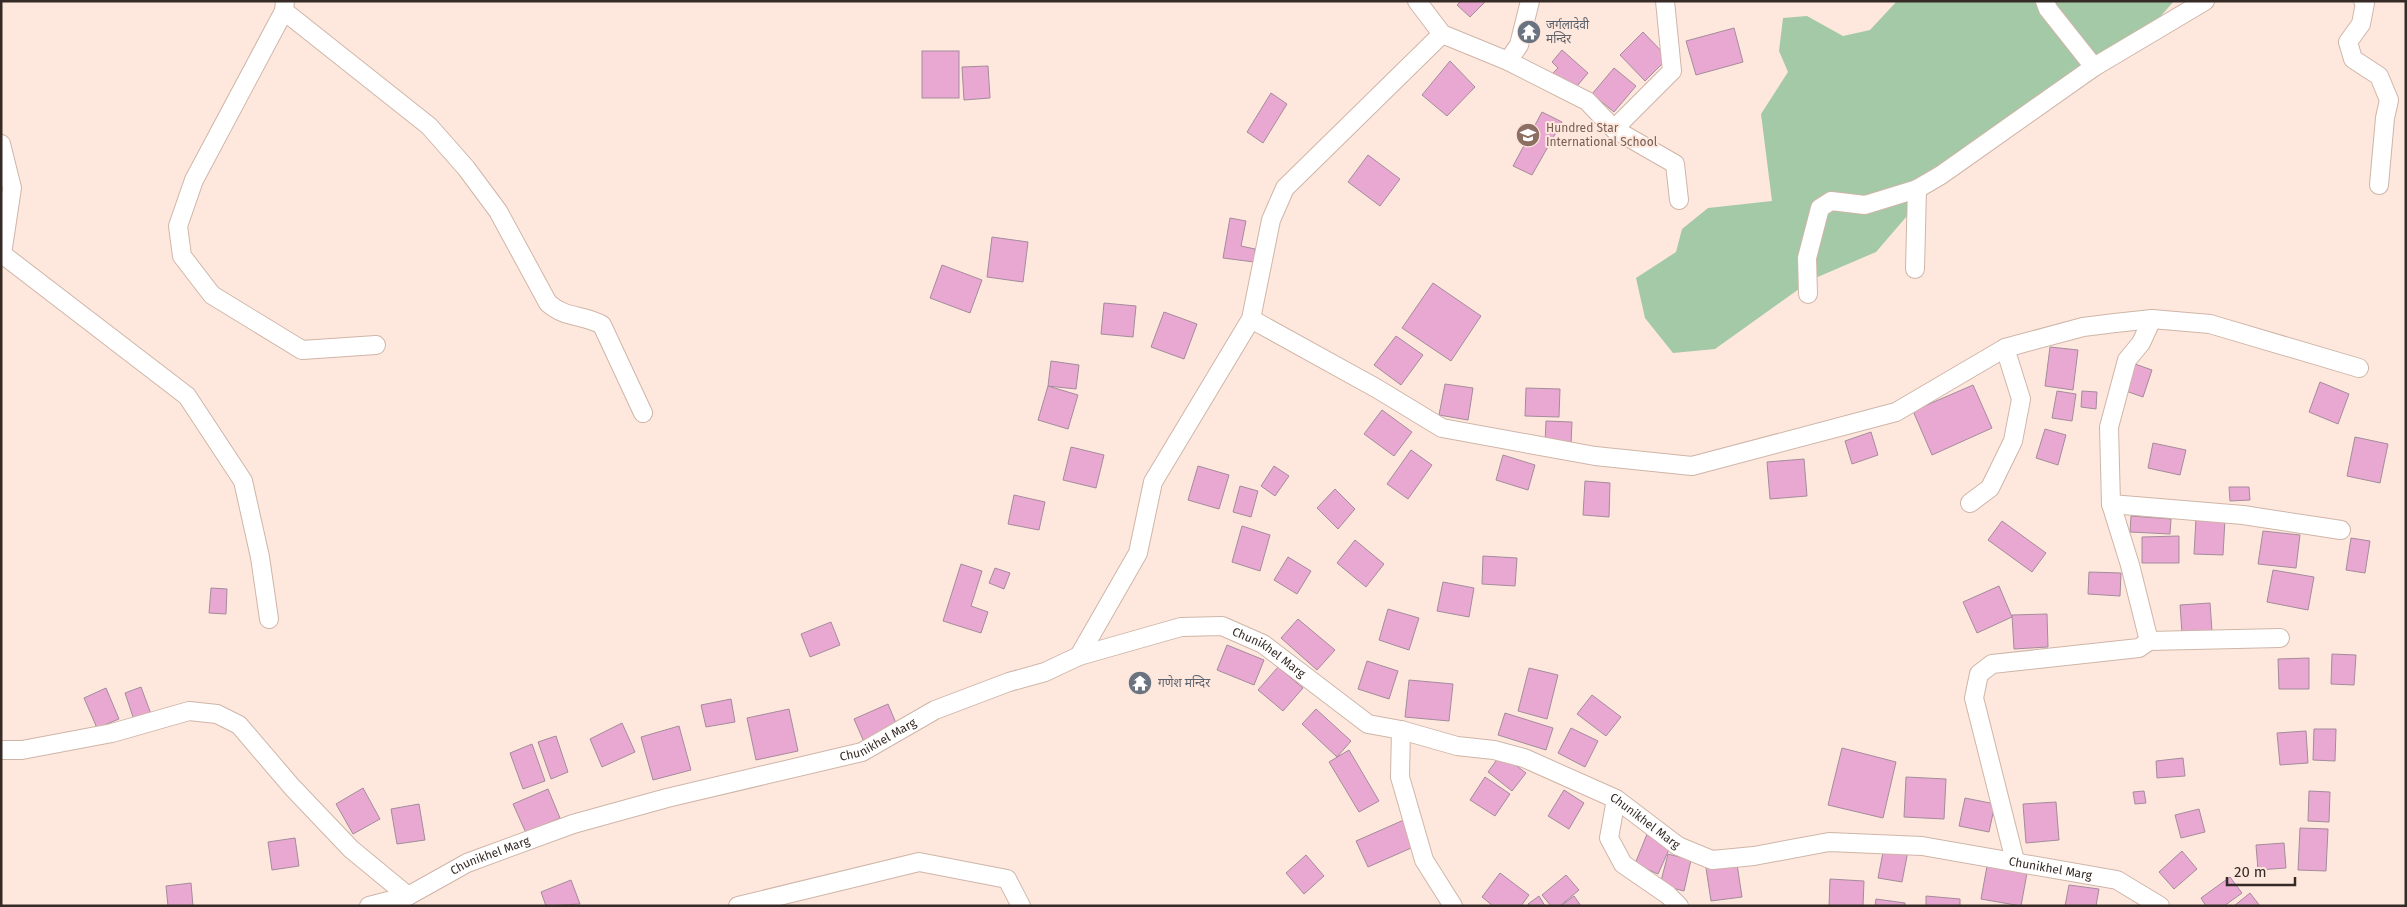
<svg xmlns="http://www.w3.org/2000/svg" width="2407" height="907" viewBox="0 0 2407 907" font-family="'Fira Sans','Noto Sans Devanagari',sans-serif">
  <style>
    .green { fill: #a3c9a7 }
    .building { fill: #e8a8d1; stroke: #a48c9b }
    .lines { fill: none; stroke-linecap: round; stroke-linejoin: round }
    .minor-casing { stroke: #cfb5a8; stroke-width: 20 }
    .minor { stroke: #fff; stroke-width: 18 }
    .labels { text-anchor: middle; stroke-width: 4; stroke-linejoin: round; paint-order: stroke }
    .worship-label { font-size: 12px; fill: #5b616d; stroke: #fee8dd; text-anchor: start }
    .education-label { font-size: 12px; fill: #785e54; stroke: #fee8dd; text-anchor: start }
    .street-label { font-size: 12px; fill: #352a25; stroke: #fee8dd }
  </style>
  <rect width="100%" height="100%" fill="#fee8dd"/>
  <!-- green -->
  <polygon class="green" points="1897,1 2174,1 2130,51 1939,179 1876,252 1813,279 1715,349 1673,353 1645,318 1636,278 1676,252 1682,229 1708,208 1772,201 1761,114 1788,72 1779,51 1783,18 1807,16 1843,36 1870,30"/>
  <!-- building -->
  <g class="building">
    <polygon points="1461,1 1486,1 1470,17 1457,5"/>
    <polygon points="1734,28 1743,62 1696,75 1686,41"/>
    <polygon points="1643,32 1668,58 1645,81 1620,55"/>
    <polygon points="1562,50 1588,73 1572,92 1549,77 1558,68 1552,62"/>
    <rect x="922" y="51" width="37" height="47"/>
    <polygon points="1450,61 1475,87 1447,116 1422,95"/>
    <polygon points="988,66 990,98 964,100 962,67"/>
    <polygon points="1614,68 1636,86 1614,112 1592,94"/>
    <polygon points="1271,93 1287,104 1263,143 1247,132"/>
    <polygon points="1542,112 1562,122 1532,175 1513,166"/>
    <polygon points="1368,155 1400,179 1380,206 1348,182"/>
    <polygon points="1230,218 1246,221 1241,246 1255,249 1254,262 1223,258"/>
    <polygon points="992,237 1028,242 1023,282 987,277"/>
    <polygon points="942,265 982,280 970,313 930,298"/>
    <polygon points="1433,283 1481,316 1451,361 1402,328"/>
    <polygon points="1104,303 1136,306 1133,337 1101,334"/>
    <polygon points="1164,312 1197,324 1184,359 1151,347"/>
    <polygon points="1396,336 1423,355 1401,385 1374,365"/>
    <polygon points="2050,347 2078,350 2073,390 2045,386"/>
    <polygon points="1051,361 1079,365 1076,389 1048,386"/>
    <polygon points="2132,363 2152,370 2143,397 2123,390"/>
    <polygon points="2320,382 2349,394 2338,424 2309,412"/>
    <polygon points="1445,384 1473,388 1468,420 1439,415"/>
    <polygon points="1973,385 1992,428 1932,455 1913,411"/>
    <polygon points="1048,386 1078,395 1068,429 1038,420"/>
    <polygon points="1526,388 1560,389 1559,417 1525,416"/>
    <polygon points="2057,391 2076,394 2072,421 2052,418"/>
    <polygon points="2082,391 2097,392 2096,409 2081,407"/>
    <polygon points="1382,410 1412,432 1394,456 1364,434"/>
    <polygon points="1546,421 1572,422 1571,445 1545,443"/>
    <polygon points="2045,429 2066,435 2058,465 2036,458"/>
    <polygon points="1871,432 1878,455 1852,464 1845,441"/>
    <polygon points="2355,437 2388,444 2380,483 2347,476"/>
    <polygon points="2153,443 2186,450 2180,475 2148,468"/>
    <polygon points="1071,447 1104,455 1096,488 1063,480"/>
    <polygon points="1411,450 1432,465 1408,499 1387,484"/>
    <polygon points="1503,455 1535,465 1528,490 1496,480"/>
    <polygon points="1804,459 1807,496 1770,499 1767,462"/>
    <polygon points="1198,466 1229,475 1219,509 1188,500"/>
    <polygon points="1274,466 1289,476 1275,496 1261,486"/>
    <polygon points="1585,481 1610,483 1609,517 1583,515"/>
    <polygon points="1240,486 1258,491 1251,517 1233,512"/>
    <polygon points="2229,487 2249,487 2250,500 2230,501"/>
    <polygon points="1335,489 1355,509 1338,529 1317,508"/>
    <polygon points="1014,495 1045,502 1039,530 1008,524"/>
    <polygon points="2131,516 2171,519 2170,534 2130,532"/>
    <polygon points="2196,518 2225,519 2223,555 2194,554"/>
    <polygon points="2002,521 2046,553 2032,572 1988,540"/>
    <polygon points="1242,526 1270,535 1260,571 1232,562"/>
    <polygon points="2263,531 2300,535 2296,568 2258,564"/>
    <polygon points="2179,536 2179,563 2142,563 2142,537"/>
    <polygon points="2351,538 2370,541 2365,573 2346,570"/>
    <polygon points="1355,540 1384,564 1366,587 1337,563"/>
    <polygon points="1483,556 1517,558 1515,586 1482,584"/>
    <polygon points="1288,557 1311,571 1297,594 1274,580"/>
    <polygon points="961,564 982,571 971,606 988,612 981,633 943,621"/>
    <polygon points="995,568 1010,573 1004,589 989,583"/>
    <polygon points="2273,570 2314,577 2308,610 2267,602"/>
    <polygon points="2089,572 2121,573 2120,596 2088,594"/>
    <polygon points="1443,582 1474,588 1469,617 1437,611"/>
    <polygon points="1999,586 2012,617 1977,633 1963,602"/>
    <polygon points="211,588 227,589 226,614 209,613"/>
    <polygon points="2210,603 2212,631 2182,633 2180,605"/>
    <polygon points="1388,609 1419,618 1409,650 1379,640"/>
    <polygon points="2047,614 2048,647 2014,649 2012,615"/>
    <polygon points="1298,619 1335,650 1317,670 1281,638"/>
    <polygon points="831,622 840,645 810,657 801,634"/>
    <polygon points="1227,645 1264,660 1254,685 1217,670"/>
    <polygon points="2332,654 2356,655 2354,685 2331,684"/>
    <polygon points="2309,658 2309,689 2279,689 2278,659"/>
    <polygon points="1367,661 1398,671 1389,699 1358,689"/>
    <polygon points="1278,667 1303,688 1283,711 1258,690"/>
    <polygon points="1529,668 1558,675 1547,719 1518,711"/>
    <polygon points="1409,680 1453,684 1449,721 1405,717"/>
    <polygon points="141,687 151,714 134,720 125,693"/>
    <polygon points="106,688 119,719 97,728 84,698"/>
    <polygon points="1592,695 1621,717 1606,736 1577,714"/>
    <polygon points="731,699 735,722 706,727 701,705"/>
    <polygon points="888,704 898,728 864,742 854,719"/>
    <polygon points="789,709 798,751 756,760 747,718"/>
    <polygon points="1316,709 1351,741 1337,757 1302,724"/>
    <polygon points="1505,713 1553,728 1546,750 1498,735"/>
    <polygon points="622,723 635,752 602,767 590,739"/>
    <polygon points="679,726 691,770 653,780 641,737"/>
    <polygon points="1571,728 1598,741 1585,767 1558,753"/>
    <polygon points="2314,729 2336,729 2335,761 2313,760"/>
    <polygon points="2306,731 2308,763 2280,765 2277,733"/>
    <polygon points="556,736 568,772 551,779 538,742"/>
    <polygon points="532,744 545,781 523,789 510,753"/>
    <polygon points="1842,748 1896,762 1883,818 1828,805"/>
    <polygon points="1349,750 1379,801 1359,812 1329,762"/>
    <polygon points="1501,754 1526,773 1512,791 1488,772"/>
    <polygon points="2183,758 2185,776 2157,778 2156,761"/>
    <polygon points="1485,777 1510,794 1495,816 1470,800"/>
    <polygon points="1906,777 1946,779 1944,819 1904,817"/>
    <polygon points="363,788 380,819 353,834 336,804"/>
    <polygon points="548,789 560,818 526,833 513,804"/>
    <polygon points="1564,790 1584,803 1569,829 1548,816"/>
    <polygon points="2144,791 2146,803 2135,804 2133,792"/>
    <polygon points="2309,791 2330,792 2329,822 2308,821"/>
    <polygon points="1965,798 1995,804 1989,832 1959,826"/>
    <polygon points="2056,802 2059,840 2026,843 2023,804"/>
    <polygon points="419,804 425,840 397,844 391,809"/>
    <polygon points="2199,809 2205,832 2181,838 2175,815"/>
    <polygon points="1406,819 1418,845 1368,867 1356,841"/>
    <polygon points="2300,828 2328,829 2326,871 2298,870"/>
    <polygon points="1647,834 1671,845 1658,874 1635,864"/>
    <polygon points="295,838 299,866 272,870 268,842"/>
    <polygon points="2284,843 2286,868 2258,870 2256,845"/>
    <polygon points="1884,847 1908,851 1902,882 1878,878"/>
    <polygon points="2182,851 2197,869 2174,889 2159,872"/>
    <polygon points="1668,854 1691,860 1684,891 1660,885"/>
    <polygon points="1306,855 1324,876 1304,894 1286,873"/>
    <polygon points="1737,864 1742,897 1711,901 1706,868"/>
    <polygon points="1987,866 2027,873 2021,906 1981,899"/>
    <polygon points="1500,873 1529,895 1521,906 1493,906 1482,897"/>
    <polygon points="1566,875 1579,890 1560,906 1551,906 1542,895"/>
    <polygon points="2230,877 2242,893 2224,906 2206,906 2201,898"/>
    <polygon points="1830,879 1864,881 1863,906 1829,906"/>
    <polygon points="571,880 580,904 546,906 541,892"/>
    <polygon points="191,883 193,906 168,906 166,886"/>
    <polygon points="2069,885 2099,889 2096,906 2065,906"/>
    <polygon points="2250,893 2260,906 2234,906"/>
    <polygon points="1539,896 1545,906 1529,906 1528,904"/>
    <polygon points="1574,896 1581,906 1561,906"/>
    <polygon points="1926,896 1960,899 1960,906 1926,906"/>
    <polygon points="1876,899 1905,903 1905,906 1875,906"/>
  </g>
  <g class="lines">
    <!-- minor casing -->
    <g class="minor-casing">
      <g id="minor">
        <polyline points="285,1 284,11 194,180 178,226 182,256 212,295 302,350 376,345"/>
        <polyline points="1417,1 1442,34 1508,61 1519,45 1530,1"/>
        <polyline points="2045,1 2048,9 2094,67"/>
        <polyline points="2363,1 2365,3 2361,24 2348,42 2353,59 2379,76 2389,100 2385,118 2379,185"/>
        <path d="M284,11l145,115 37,42 32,43 50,92c18,16 35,11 54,22l41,88"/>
        <polyline points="1508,61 1587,101 1614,129 1675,164 1679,200"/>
        <polyline points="1614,129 1672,71 1665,1"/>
        <polyline points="1,144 12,188 2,254 187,396 243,481 260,557 269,619"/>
        <polyline points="1915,269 1917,189"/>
        <polyline points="1808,294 1807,258 1820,208 1831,201 1865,205 1917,189 1941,175 2094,67 2205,1"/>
        <polyline points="1251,319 1376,388 1442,428 1595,456 1692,466 1896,412 2005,348 2083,327 2115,323 2152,319 2210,324 2359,368"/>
        <polyline points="1970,503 1990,488 2013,441 2021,399 2005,348"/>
        <polyline points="2111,504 2243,515 2341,530"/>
        <polyline points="2149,641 2130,565 2111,504 2109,427 2127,360 2141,343 2152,319"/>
        <polyline points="1079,656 1138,553 1153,482 1251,319 1271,220 1285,188 1442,34"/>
        <polyline points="1401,730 1400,777 1424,860 1453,906"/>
        <polyline points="1,750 22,750 112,733 189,711 217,714 239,725 292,787 351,849 408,896"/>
        <polyline points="1616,799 1609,838 1623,864 1668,895 1679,906"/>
        <polyline points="2015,861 1974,698 1979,674 1992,664 2139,648 2149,641 2280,638"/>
        <path id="s1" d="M369,906l39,-10 59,-33 106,-39 94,-26 195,-46 73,-42 74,-28 36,-10 34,-16 102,-29 41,-1 41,18 105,80 33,6 56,16 37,4 30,8 92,41 62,47 34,14 42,-4 75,-14 93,4 195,34 43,26"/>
        <polyline points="738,906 919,862 1007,879 1021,906"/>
      </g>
    </g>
    <!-- minor -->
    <use href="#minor" class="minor"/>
  </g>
  <!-- icons -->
  <defs>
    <g id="temple-disc" transform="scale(1.25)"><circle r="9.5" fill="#6b7280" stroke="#fee8dd"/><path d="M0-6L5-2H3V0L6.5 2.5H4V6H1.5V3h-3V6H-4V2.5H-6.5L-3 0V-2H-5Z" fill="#fff"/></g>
    <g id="school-disc" transform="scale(1.25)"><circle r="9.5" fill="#8d6e63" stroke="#fee8dd"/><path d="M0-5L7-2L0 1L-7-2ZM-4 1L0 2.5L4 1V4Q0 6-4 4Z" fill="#fff"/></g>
  </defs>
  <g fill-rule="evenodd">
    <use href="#temple-disc" x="1529" y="32"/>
    <use href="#school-disc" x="1528" y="135"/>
    <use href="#temple-disc" x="1140" y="683"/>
  </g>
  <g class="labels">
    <!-- worship labels -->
    <g class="worship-label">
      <text x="1546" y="29">जर्गलादेवी<tspan x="1546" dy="14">मन्दिर</tspan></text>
      <text x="1158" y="687">गणेश मन्दिर</text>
    </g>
    <!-- education labels -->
    <g class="education-label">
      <text x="1546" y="132">Hundred Star<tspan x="1546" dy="14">International School</tspan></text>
    </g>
    <!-- street labels -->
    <g class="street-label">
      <text dy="4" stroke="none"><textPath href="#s1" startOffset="958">Chunikhel Marg</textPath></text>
      <text dy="4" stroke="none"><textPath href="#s1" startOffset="538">Chunikhel Marg</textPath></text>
      <text dy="4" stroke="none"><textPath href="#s1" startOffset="1378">Chunikhel Marg</textPath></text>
      <text dy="4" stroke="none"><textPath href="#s1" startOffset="132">Chunikhel Marg</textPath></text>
      <text dy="4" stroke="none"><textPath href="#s1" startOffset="1798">Chunikhel Marg</textPath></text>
    </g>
  </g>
  <!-- border -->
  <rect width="2407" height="907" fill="none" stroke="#352a25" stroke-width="5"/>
  <!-- scale -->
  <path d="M2227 877v8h68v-8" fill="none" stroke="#352a25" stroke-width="2.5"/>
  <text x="2234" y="877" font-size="15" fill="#352a25" stroke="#fee8dd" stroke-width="4" paint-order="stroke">20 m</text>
</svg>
